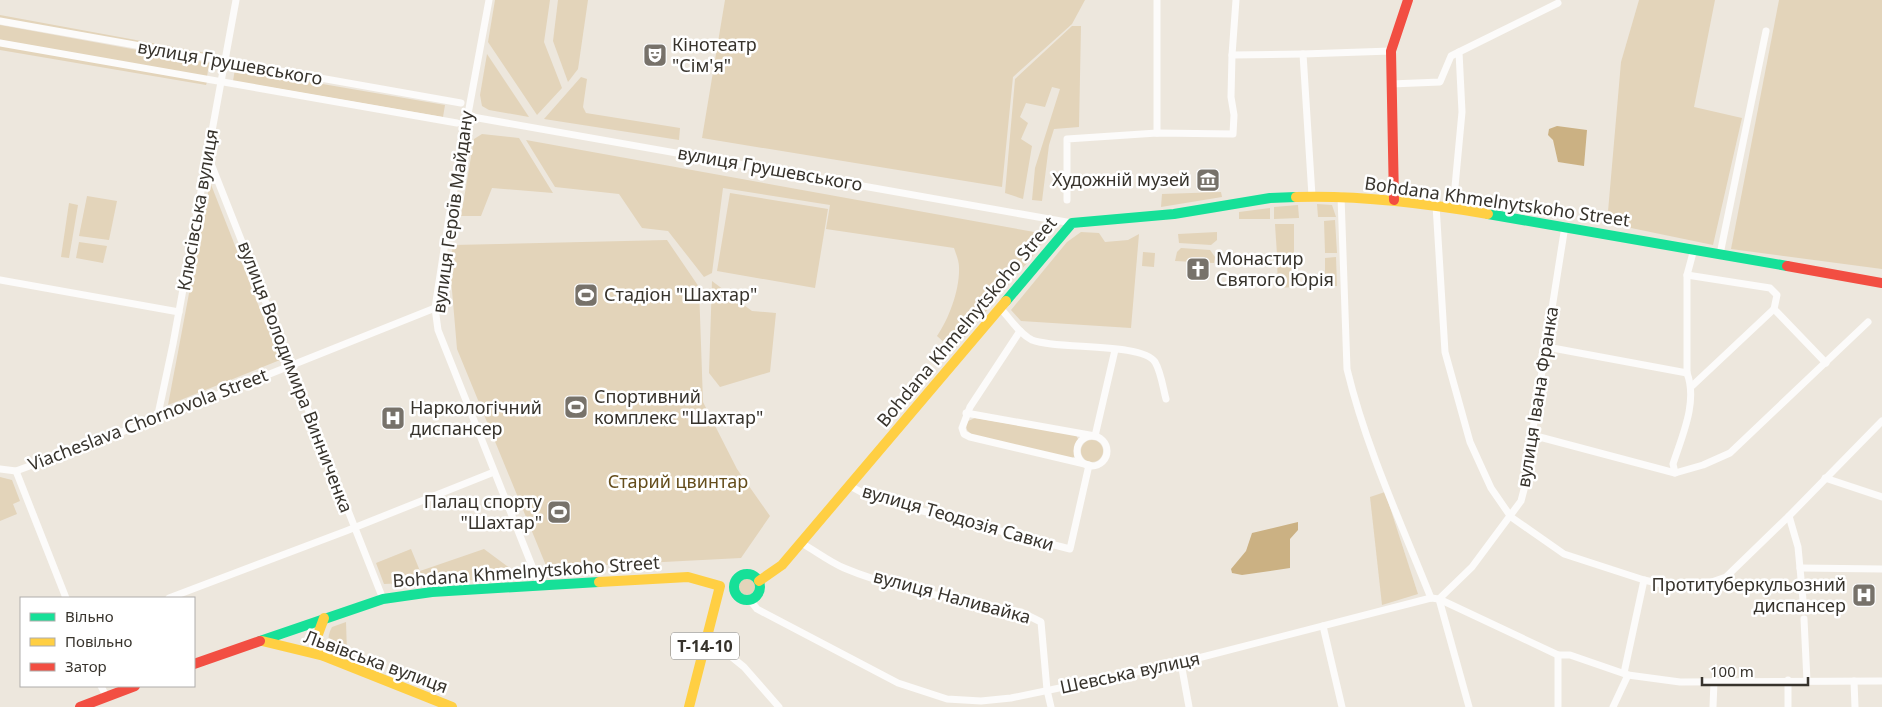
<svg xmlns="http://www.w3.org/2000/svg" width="1882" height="707" viewBox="0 0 1882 707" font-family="'Noto Sans',sans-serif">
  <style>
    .green { fill: #e3d4ba }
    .water { fill: #cbb183 }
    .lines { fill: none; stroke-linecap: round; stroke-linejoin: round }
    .street { stroke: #fcfbfa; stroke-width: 7 }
    .fast { stroke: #16e098; stroke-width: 10 }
    .slow { stroke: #ffcf43; stroke-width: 10 }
    .jam { stroke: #f24e42; stroke-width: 10 }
    .labels { text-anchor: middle; stroke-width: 5; stroke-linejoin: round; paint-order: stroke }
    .shield { fill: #fff; stroke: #73706b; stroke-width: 1 }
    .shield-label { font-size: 16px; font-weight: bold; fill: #37332c }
    .poi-label { font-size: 18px; fill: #37332c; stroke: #fff; text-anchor: start }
    .street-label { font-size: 18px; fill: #37332c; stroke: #fff }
    .park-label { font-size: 18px; fill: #654d1c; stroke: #fff }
  </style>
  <rect width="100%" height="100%" fill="#ede7dd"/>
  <!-- green -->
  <g class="green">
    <polygon points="495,0 550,0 544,42 562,88 537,115 488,42"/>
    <polygon points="558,0 588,0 578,69 568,82 553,41"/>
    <polygon points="725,0 1085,0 1072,24 1013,77 1002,187 702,138"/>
    <polygon points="1639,0 1715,0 1694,107 1742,118 1713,245 1607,223 1621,62"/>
    <polygon points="1779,0 1882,0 1882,269 1731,249"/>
    <polygon points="0,15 212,54 210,58 0,19"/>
    <polygon points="0,25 209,63 207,77 0,40"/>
    <polygon points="1072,26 1081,26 1079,127 1054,129 1049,145 1042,201 1032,200 1035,168 1060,89 1052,87 1045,107 1026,103 1020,117 1028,123 1021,139 1032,146 1023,199 1005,193 1015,79"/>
    <polygon points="0,45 207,82 206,85 0,50"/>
    <polygon points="487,54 529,117 489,110 482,106 480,95"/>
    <polygon points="235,69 445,105 443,117 233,81"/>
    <polygon points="581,77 587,79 583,107 586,113 680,128 679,140 544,119"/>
    <polygon points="482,134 519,138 553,193 492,188 481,216 461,216 474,139"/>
    <path d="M526,140l514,93 2,8 -4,9 -82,97 -10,-3 -9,-8c12,-17 23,-47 22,-69 0,-6 -3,-13 -5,-19l-128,-19 4,-24 -107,-17 -11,85 -8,4 -36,-46 -26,-3 -23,-34 -64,-7z"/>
    <polygon points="210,182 280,360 168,405"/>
    <polygon points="1221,192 1222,197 1161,207 1162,194"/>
    <polygon points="730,193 828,209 815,288 717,271"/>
    <polygon points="87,196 117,201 109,240 79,236"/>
    <polygon points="69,203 78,205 69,258 61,257"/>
    <polygon points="1317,204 1332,205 1336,217 1318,217"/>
    <polygon points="1298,205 1299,218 1274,219 1274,207"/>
    <polygon points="1270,208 1270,219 1239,219 1239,212"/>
    <polygon points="1335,220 1337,253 1325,253 1324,221"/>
    <polygon points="1275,224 1294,224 1294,255 1277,255"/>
    <polygon points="1081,232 1099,233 1105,242 1128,240 1139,234 1131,328 1021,321 1011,310 1067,242"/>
    <polygon points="1217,232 1217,240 1211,245 1179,243 1178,234"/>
    <polygon points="667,240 699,287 703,402 737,469 770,516 741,558 547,568 457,349 450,267 453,245"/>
    <polygon points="79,242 107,246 103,263 76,258"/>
    <polygon points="1181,248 1210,250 1215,257 1214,263 1175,261 1177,252"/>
    <polygon points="1143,252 1155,253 1154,267 1142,266"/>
    <polygon points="1336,257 1337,286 1325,286 1325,258"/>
    <polygon points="1294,259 1295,287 1278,288 1277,260"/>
    <polygon points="712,281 752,311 776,313 770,372 720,387 709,373"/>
    <polygon points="975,418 1076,435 1078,439 1075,456 1071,459 972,435 967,430 966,425 968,421"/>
    <circle cx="1092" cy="451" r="11"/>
    <polygon points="0,477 12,480 20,501 13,504 17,514 0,521"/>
    <polygon points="1385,492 1418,594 1382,605 1370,497"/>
    <polygon points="411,549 420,571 484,549 523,578 384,584 376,563"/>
    <circle cx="747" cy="587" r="8"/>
    <path d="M346,622l1,31c-14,-5 -24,-9 -15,-26z"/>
  </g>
  <!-- water -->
  <g class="water">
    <polygon points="1557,126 1587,130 1584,166 1558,162 1553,140 1548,135 1549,129"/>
    <polygon points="1298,522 1298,530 1290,539 1290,568 1242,575 1232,573 1231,569 1246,551 1252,533"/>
  </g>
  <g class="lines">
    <!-- street -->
    <g class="street">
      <polyline points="489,0 449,217 435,308 438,330 540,586"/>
      <polyline points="0,21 461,103"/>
      <polyline points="0,43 457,123"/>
      <polyline points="1232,55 1236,0"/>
      <polyline points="1391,84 1440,82 1451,56 1459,52"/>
      <polyline points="467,116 1072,223"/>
      <polyline points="1157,133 1157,0"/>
      <polyline points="208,156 383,599"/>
      <polyline points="1312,196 1303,54 1391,51"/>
      <path d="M1341,196l6,173c19,79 54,154 84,229"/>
      <polyline points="1067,200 1067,139 1157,133 1233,134 1234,115 1231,97 1232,55 1303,54"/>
      <polyline points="1436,205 1445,352 1470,442 1491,488 1511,517 1564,554 1644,580 1675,587 1703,585 1726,577 1789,516 1882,421"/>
      <polyline points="1453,208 1462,112 1459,52 1558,3"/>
      <polyline points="1720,254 1766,31"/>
      <polyline points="1687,275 1770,288 1777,295 1774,309 1826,363"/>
      <polyline points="0,280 179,312"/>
      <path d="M1000,308c10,10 19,26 32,32 24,10 110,2 123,22 6,10 8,26 11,37"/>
      <polyline points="1547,347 1687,373"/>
      <polyline points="1692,386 1774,309"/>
      <polyline points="966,413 1095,436 1115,350"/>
      <polyline points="157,419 173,344 236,0"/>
      <polyline points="1532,435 1675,473 1703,465 1730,453 1868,322"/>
      <circle cx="1092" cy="451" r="15"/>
      <polyline points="0,469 16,471 157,419 435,308"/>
      <polyline points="16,471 66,598"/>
      <path d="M1675,473l-2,-9c9,-28 25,-62 14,-91v-98l7,-26"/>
      <polyline points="1825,478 1882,497"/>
      <polyline points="850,486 872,498 1070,549 1089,465 970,437 964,434 962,428 970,407 1020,331"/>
      <polyline points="1789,516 1798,547 1803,600"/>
      <path d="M801,543c15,8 27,18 43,25 54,23 120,32 177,44l20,10 6,68 4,17"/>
      <polyline points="1800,568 1882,569"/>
      <polyline points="169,598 346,531 494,472"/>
      <polyline points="1439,599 1472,567 1521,501 1527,478 1532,435 1565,226"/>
      <polyline points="1439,599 1469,707"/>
      <polyline points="750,600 757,609 898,683 947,699 981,701 1011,698 1175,664 1431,598 1439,599 1558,655 1570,655 1628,675 1680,682 1882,681"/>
      <polyline points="1804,619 1807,681"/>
      <polyline points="1323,626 1342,707"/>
      <polyline points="707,637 744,667 779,707"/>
      <polyline points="1558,655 1558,707"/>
      <polyline points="1181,663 1189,707"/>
      <polyline points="1624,673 1644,580"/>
      <polyline points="1854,681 1855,707"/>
      <polyline points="101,686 106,696"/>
      <polyline points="1613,707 1628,675"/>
      <polyline points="1713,707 1714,681"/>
      <polyline points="1788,707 1788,680"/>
    </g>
    <!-- fast -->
    <g class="fast">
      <polyline points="1488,214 1787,266"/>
      <polyline points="1006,301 1072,223 1174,214 1270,198 1296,197"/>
      <circle cx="747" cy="587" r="13"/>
      <polyline points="260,641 383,599 432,592 599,582"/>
    </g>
    <!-- slow -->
    <g class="slow">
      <path d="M1296,197c64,-2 129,6 192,17"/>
      <polyline points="759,581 782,565 1006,301"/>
      <polyline points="599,582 688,577 720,586 689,707"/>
      <polyline points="324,618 317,637 324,656"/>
      <polyline points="262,641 324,656 452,707"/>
    </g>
    <!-- jam -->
    <g class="jam">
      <polyline points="1394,200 1391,51 1408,0"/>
      <polyline points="1787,266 1882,283"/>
      <polyline points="194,664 260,641"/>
      <polyline points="80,707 135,686"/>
    </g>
  </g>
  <!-- icons -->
  <defs>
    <g id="theatre-square" transform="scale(1.25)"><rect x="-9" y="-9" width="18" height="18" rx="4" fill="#77726a" stroke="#fff"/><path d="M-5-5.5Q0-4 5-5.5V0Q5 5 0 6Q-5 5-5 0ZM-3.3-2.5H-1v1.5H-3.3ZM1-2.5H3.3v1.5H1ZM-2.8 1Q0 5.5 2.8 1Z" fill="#fff"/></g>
    <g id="museum-square" transform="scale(1.25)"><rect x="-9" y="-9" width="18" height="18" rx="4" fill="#77726a" stroke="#fff"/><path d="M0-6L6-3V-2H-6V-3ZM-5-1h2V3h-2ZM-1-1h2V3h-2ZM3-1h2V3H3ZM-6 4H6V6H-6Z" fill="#fff"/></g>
    <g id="church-square" transform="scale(1.25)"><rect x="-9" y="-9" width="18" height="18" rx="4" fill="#77726a" stroke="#fff"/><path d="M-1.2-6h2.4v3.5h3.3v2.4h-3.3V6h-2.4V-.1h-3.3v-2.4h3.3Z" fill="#fff"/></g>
    <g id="stadium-square" transform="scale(1.25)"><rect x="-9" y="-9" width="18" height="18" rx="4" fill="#77726a" stroke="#fff"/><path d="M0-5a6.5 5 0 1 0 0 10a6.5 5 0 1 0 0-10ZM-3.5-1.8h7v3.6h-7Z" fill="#fff"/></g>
    <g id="hospital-square" transform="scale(1.25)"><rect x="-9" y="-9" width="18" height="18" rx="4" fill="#77726a" stroke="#fff"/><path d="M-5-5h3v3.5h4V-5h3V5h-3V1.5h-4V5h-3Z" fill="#fff"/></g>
  </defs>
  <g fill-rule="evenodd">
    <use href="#theatre-square" x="655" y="55"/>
    <use href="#museum-square" x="1208" y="180"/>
    <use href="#church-square" x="1198" y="269"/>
    <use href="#stadium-square" x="586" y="295"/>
    <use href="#stadium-square" x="576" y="407"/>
    <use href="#hospital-square" x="393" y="418"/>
    <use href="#stadium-square" x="559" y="512"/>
    <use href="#hospital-square" x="1864" y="595"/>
  </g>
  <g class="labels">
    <!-- shield labels -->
    <rect class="shield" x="671" y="632.5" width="68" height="27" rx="4"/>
    <g class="shield-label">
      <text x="705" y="652">Т-14-10</text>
    </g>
    <!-- poi labels -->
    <g class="poi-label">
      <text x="672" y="51">Кінотеатр<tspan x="672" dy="21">"Сім'я"</tspan></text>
      <text x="1190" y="186" text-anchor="end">Художній музей</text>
      <text x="1216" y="265">Монастир<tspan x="1216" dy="21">Святого Юрія</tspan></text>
      <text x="604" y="301">Стадіон "Шахтар"</text>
      <text x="594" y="403">Спортивний<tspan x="594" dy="21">комплекс "Шахтар"</tspan></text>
      <text x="410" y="414">Наркологічний<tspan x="410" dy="21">диспансер</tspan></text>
      <text x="542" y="508" text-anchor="end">Палац спорту<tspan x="542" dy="21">"Шахтар"</tspan></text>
      <text x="1846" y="591" text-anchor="end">Протитуберкульозний<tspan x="1846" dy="21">диспансер</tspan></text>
    </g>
    <!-- street labels -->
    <g class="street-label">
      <text transform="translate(230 63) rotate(10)" y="6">вулиця Грушевського</text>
      <text transform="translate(770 169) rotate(10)" y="6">вулиця Грушевського</text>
      <text transform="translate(1497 202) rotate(8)" y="6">Bohdana Khmelnytskoho Street</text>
      <text transform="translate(198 210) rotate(-80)" y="6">Клюсівська вулиця</text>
      <text transform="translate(453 212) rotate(-82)" y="6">вулиця Героїв Майдану</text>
      <text transform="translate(967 322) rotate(-50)" y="6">Bohdana Khmelnytskoho Street</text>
      <text transform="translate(295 377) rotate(69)" y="6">вулиця Володимира Винниченка</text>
      <text transform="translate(1538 397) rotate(-81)" y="6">вулиця Івана Франка</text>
      <text transform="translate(148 420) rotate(-21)" y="6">Viacheslava Chornovola Street</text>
      <text transform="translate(958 518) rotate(16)" y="6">вулиця Теодозія Савки</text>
      <text transform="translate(526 572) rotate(-4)" y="6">Bohdana Khmelnytskoho Street</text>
      <text transform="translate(952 597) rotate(15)" y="6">вулиця Наливайка</text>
      <text transform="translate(376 662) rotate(20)" y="6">Львівська вулиця</text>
      <text transform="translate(1130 673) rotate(-12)" y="6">Шевська вулиця</text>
    </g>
    <!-- park labels -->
    <g class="park-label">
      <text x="678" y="488">Старий цвинтар</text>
    </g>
  </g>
  <!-- legend -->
  <rect x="20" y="597" width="175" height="90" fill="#ffffff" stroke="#afadab"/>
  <rect x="30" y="613" width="25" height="8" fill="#16e098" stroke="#afadab"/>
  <text x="65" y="622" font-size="15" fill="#37332c">Вільно</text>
  <rect x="30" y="638" width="25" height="8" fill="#ffcf43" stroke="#afadab"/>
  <text x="65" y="647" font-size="15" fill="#37332c">Повільно</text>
  <rect x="30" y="663" width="25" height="8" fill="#f24e42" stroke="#afadab"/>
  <text x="65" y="672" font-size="15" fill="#37332c">Затор</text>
  <!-- scale -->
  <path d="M1702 677v8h106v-8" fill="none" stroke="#37332c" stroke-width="2.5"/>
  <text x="1710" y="677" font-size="15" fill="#37332c" stroke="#ffffff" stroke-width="4" paint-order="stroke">100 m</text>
</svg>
